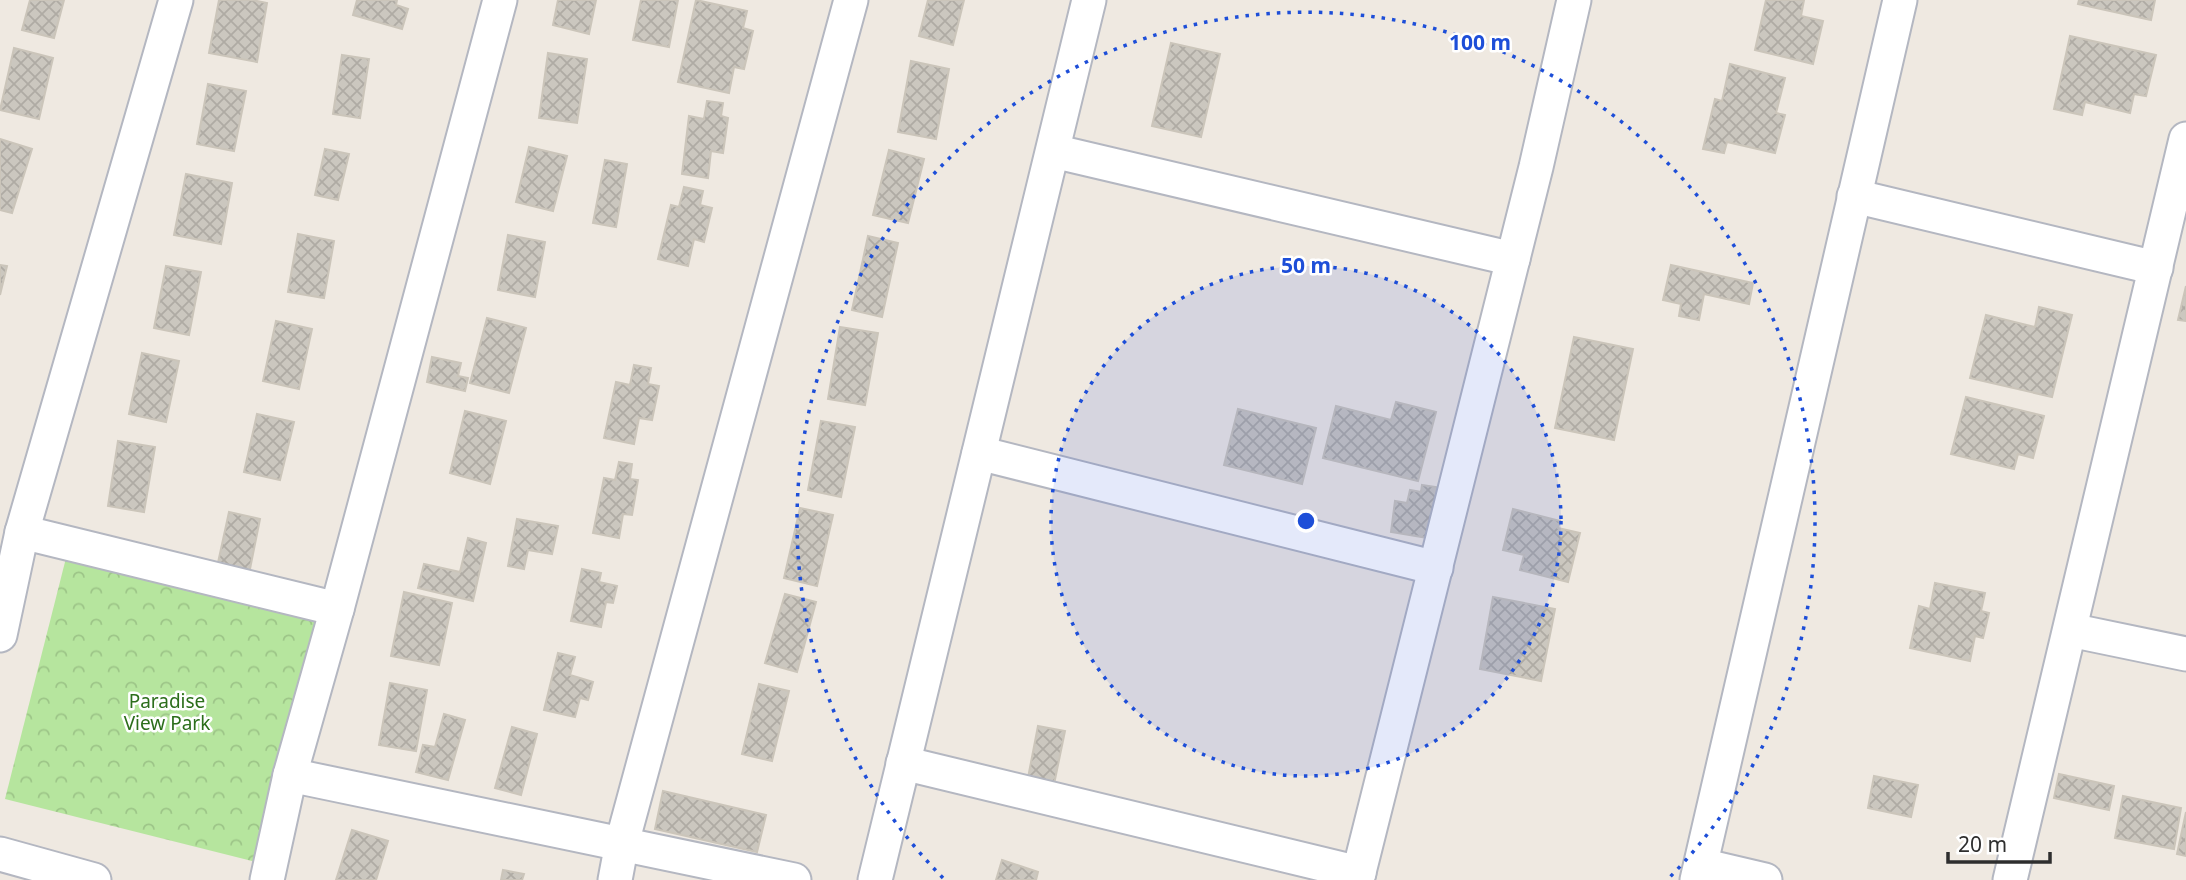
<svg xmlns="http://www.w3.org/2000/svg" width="2186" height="880" viewBox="0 0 2186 880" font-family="'Noto Sans',sans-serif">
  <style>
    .park { fill: url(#park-crowns) }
    .building { fill: url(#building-cross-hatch); stroke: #cbc5ba; stroke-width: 2 }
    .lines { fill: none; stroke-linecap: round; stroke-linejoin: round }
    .minor-casing { stroke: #b4b7c1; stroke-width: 37 }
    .minor { stroke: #fff; stroke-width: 33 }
    .ring { fill: none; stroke: #1d4ed8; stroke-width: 3.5; stroke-dasharray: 3.5 7 }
    .labels { text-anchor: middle; stroke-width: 5; stroke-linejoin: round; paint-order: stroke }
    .park-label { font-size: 19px; fill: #2c6e1b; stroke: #fff }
    .centre { fill: #1d4ed8; stroke: #fff; stroke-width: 3.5 }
    .ring-label { font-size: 21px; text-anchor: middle; font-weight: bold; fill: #1d4ed8; stroke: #fff; stroke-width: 5; stroke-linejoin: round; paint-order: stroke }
  </style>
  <defs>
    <pattern id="park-crowns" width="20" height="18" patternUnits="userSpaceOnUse" patternTransform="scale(1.75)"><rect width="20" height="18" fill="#b6e59e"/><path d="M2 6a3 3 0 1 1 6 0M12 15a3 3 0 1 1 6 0" fill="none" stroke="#9dc588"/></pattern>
    <pattern id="building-cross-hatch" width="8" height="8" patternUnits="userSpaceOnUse" patternTransform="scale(1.75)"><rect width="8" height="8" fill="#cbc7bf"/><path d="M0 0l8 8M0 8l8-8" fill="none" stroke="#afaba4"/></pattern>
  </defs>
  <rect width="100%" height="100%" fill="#efe9e1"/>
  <!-- park -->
  <polygon class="park" points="66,558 321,622 260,863 5,799"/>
  <!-- building -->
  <g class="building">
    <polygon points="30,0 64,0 54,38 22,30"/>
    <polygon points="219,0 252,0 267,3 257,62 209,53"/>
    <polygon points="357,0 397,0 396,5 408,9 402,29 353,15"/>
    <polygon points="558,0 596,0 589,34 553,25"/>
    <polygon points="641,0 678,0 669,47 633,40"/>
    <polygon points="696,0 747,11 743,28 753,31 744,69 734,67 729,93 678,82"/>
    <polygon points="928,0 964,0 953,45 919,36"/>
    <polygon points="1766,0 1804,0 1801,16 1823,21 1813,64 1755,50"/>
    <polygon points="2079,0 2155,0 2151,20 2078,4"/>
    <polygon points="2070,36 2156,55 2146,96 2134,94 2130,113 2085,102 2082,115 2054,109"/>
    <polygon points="1171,43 1220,54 1201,137 1152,126"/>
    <polygon points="14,48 53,58 39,119 0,110"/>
    <polygon points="548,53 587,59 577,123 539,118"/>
    <polygon points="342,55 369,59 360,118 333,114"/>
    <polygon points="911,61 949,69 936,139 898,132"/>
    <polygon points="1730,64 1785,78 1776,113 1785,115 1775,153 1727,142 1724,153 1703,149 1715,99 1722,101"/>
    <polygon points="208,84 246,91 234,151 197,144"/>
    <polygon points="707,101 723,103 721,116 728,118 723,153 711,151 708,178 682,174 689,116 704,119"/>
    <polygon points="0,139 32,149 12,213 0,210"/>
    <polygon points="529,147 567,156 553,211 516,202"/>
    <polygon points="325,149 349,154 338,200 315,195"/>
    <polygon points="889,150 924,159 908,223 873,215"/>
    <polygon points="605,160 627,164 616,227 593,223"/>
    <polygon points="186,174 232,183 221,244 174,235"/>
    <polygon points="684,187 703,191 700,205 712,208 704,242 694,239 688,266 658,259 671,205 679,207"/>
    <polygon points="298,234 334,241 324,298 288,292"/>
    <polygon points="508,235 545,242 535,297 498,290"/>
    <polygon points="868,236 898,243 882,317 852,310"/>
    <polygon points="0,265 7,266 0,295"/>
    <polygon points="1671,265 1753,283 1749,304 1704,294 1699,320 1679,316 1681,304 1663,300"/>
    <polygon points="166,266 201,272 189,335 154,328"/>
    <polygon points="2186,286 2186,321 2178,320"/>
    <polygon points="2039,307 2072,315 2052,397 1970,378 1986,315 2035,327"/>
    <polygon points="487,318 526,328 509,393 470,383"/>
    <polygon points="276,321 312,329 299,389 263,381"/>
    <polygon points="840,327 878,333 865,405 828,399"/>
    <polygon points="1574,337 1633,349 1614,440 1555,428"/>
    <polygon points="142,353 179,361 166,422 129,414"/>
    <polygon points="432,357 461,363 458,376 468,378 465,391 427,382"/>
    <polygon points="634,365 651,368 648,384 659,386 652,420 639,418 634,444 604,438 616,382 630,385"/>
    <polygon points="1966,397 2044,416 2033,458 2018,454 2014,469 1951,454"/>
    <polygon points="1396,402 1436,412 1418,481 1323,458 1336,406 1391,420"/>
    <polygon points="1238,409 1316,428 1302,484 1224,465"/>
    <polygon points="465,411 506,421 490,484 450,473"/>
    <polygon points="257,414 294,422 280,480 244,472"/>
    <polygon points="821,421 855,427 841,497 808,490"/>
    <polygon points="118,441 155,447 144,512 108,506"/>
    <polygon points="619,462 632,464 630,479 638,480 632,515 623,514 619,538 593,533 604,478 615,480"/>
    <polygon points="1422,485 1449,489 1440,540 1391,532 1395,501 1407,503 1410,490 1421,492"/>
    <polygon points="800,508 833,515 817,586 784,578"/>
    <polygon points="1513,509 1560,521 1558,528 1580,533 1568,582 1520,570 1524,555 1503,550"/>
    <polygon points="229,512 260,519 248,579 216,572"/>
    <polygon points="517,519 558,526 552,554 528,550 524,569 508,566"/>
    <polygon points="468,538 486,543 473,601 418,588 424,564 460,572"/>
    <polygon points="582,569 601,573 599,582 617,586 613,603 606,602 601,627 571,621"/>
    <polygon points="1935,583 1985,593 1981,611 1989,613 1983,638 1975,636 1970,661 1910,648 1919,606 1930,609"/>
    <polygon points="404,592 452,603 439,665 391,656"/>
    <polygon points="785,594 816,602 797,672 765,663"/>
    <polygon points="1493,597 1555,609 1541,681 1480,669"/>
    <polygon points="558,653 575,657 570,675 593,682 588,700 580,698 575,717 544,710"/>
    <polygon points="390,683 427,690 416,751 379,745"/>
    <polygon points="759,684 789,691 772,761 742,754"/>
    <polygon points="444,714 465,720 448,780 416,772 423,745 435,747"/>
    <polygon points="1038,726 1065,731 1052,794 1026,788"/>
    <polygon points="512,727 537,734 521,795 495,788"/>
    <polygon points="2059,774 2114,786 2109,810 2054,798"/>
    <polygon points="1874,776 1918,785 1911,817 1868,808"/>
    <polygon points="663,791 766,815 757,852 655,829"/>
    <polygon points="2123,796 2181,808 2174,849 2115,838"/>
    <polygon points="2186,812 2186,856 2177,854"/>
    <polygon points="352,830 388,841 376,880 336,880"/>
    <polygon points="1002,860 1038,872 1036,880 996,880"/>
    <polygon points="503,870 524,874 522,880 501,880"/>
  </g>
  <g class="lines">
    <!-- minor casing -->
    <g class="minor-casing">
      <g id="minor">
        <polyline points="1053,151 1513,259"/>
        <polyline points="1854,196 2156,268"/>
        <polyline points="979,453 1436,568"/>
        <polyline points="22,532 337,609"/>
        <polyline points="2070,630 2186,654"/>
        <polyline points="0,635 22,532 176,0"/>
        <polyline points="903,763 1359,873"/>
        <polyline points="290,775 794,880"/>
        <polyline points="0,854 94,880"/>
        <polyline points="1701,865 1765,880"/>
        <polyline points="267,880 290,775 337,609 500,0"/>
        <polyline points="615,880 622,843 851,0"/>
        <polyline points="875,880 1089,0"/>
        <polyline points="1357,880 1536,167 1574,0"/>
        <polyline points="1697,880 1900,0"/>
        <polyline points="2010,880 2186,139"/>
      </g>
    </g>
    <!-- minor -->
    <use href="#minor" class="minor"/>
  </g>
  <!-- distance rings -->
  <circle cx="1306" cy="521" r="255" fill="#1d4ed8" fill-opacity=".12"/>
  <g class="ring">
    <circle cx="1306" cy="521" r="255"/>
    <path d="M943 878A509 509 0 1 1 1669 878"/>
  </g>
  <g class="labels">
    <!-- park labels -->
    <g class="park-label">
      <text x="167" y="708">Paradise<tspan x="167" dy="22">View Park</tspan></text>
    </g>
  </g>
  <circle cx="1306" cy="521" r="10" class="centre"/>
  <g class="ring-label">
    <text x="1480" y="50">100 m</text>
    <text x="1306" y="273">50 m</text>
  </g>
  <!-- scale -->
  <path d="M1948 852v10h102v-10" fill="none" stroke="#2e2e2e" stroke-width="3.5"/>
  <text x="1958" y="852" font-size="21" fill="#2e2e2e" stroke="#ffffff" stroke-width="5" paint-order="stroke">20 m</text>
</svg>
